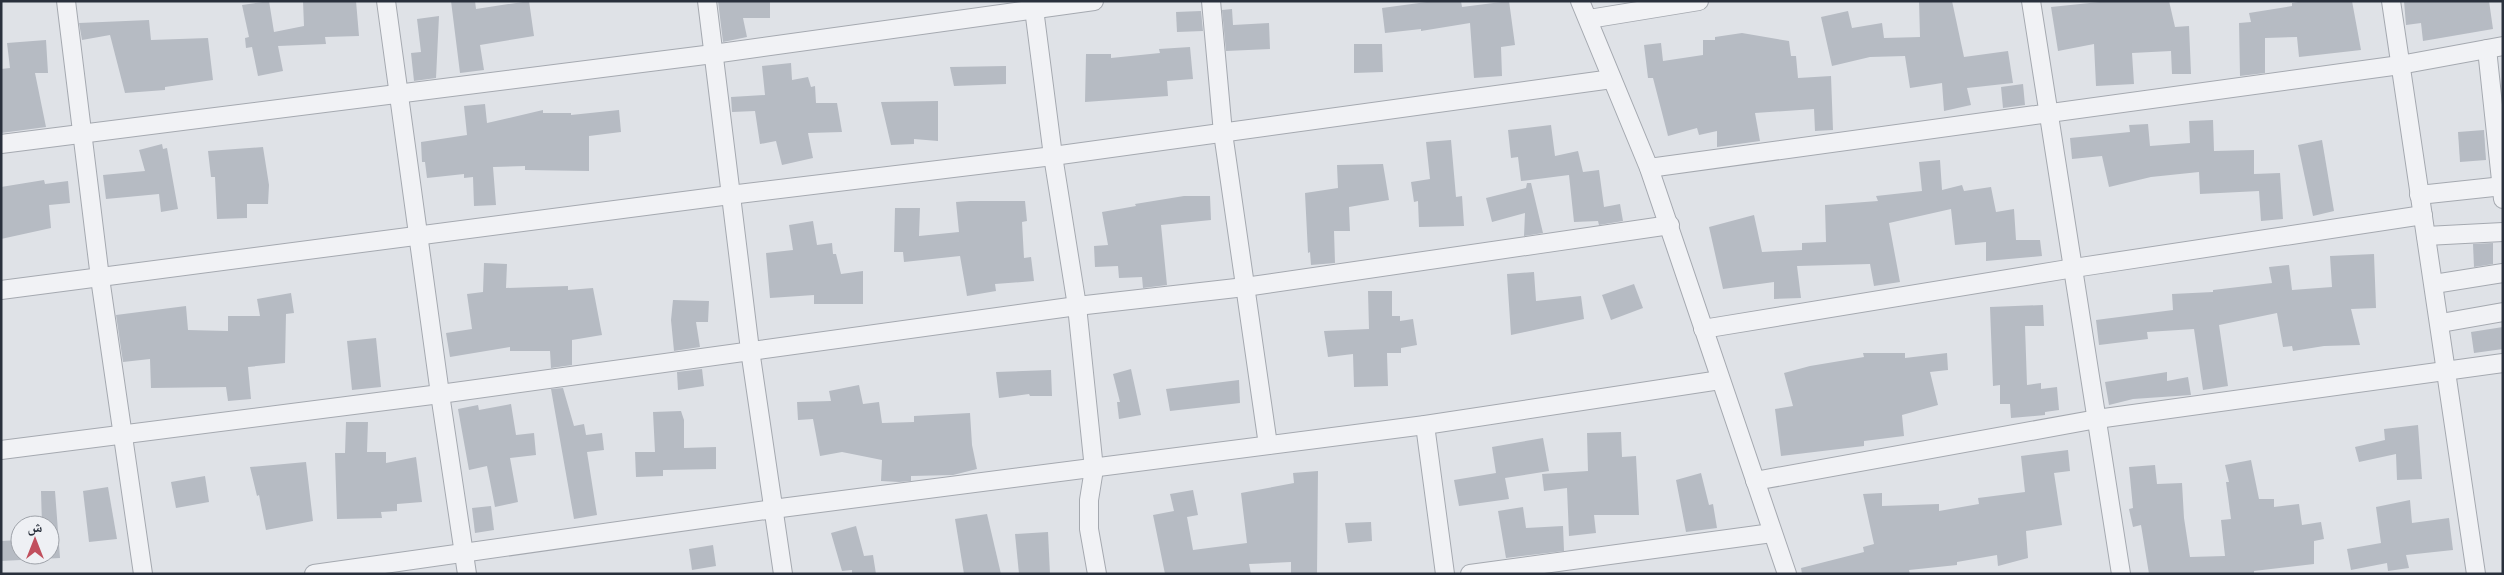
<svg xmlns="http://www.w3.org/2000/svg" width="2504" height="575" viewBox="0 0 2504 575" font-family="Barlow,'Noto Naskh Arabic',sans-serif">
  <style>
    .building { fill: #b6bbc3 }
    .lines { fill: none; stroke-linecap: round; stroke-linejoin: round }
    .street-casing { stroke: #a5a9b0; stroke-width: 20 }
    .street { stroke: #f1f2f5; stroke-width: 18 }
  </style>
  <rect width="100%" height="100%" fill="#dfe2e7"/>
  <!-- building -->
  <g class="building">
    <polygon points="269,1 274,32 304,26 303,1 356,1 359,36 325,37 326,44 278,46 283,71 258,76 252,47 246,48 245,38 249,37 242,5"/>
    <polygon points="451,1 475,1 476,9 529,1 534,36 480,45 484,70 460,73"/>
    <polygon points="718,1 770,1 770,18 743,18 747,37 723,42"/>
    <polygon points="1434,1 1461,1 1462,7 1509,1 1515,45 1501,47 1502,76 1474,78 1470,23 1421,31 1421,29 1385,33 1382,8"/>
    <polygon points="1919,1 1952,1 1964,57 2008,51 2013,83 1967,88 1971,105 1944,111 1942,83 1910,88 1905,56 1870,57 1832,66 1821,17 1848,11 1852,28 1882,23 1884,38 1920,37"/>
    <polygon points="2109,1 2169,1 2175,27 2189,26 2191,74 2172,74 2171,51 2132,53 2134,84 2096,86 2094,44 2058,51 2051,7"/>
    <polygon points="2304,1 2352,1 2361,50 2299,57 2297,37 2265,38 2265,73 2240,76 2239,23 2251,22 2249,13 2292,6 2292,3"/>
    <polygon points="2404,1 2489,1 2493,29 2423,41 2421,23 2406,25"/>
    <polygon points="1232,9 1233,25 1269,23 1270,49 1226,51 1222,10"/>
    <polygon points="1201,11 1203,31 1177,32 1176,12"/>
    <polygon points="439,16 436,78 414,81 411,53 421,52 417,19"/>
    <polygon points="149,20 151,40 208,38 213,80 165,87 165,90 125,93 110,35 82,40 79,23"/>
    <polygon points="1742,33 1789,41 1791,56 1796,56 1798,78 1831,76 1833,130 1815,131 1814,109 1755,113 1760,141 1717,147 1717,131 1699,135 1697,128 1668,136 1653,78 1648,78 1644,45 1661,43 1663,61 1703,55 1703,40 1715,40 1715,37"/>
    <polygon points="46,40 48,73 35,73 46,127 1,133 1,69 10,68 7,43"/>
    <polygon points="1354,44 1382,44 1383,72 1354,73"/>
    <polygon points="1190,47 1193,79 1167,81 1168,96 1085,102 1086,54 1111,54 1111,58 1160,53 1159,49"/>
    <polygon points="791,63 792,80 808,77 811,87 815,86 816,103 837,103 842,132 808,133 813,158 782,165 776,141 760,144 755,111 732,112 731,97 765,95 762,66"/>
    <polygon points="1006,66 1006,84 954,86 950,67"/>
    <polygon points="2023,84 2025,105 2003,108 2001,87"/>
    <polygon points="938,101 938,141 914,139 914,144 891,145 881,102"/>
    <polygon points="485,104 487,123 543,110 543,113 571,113 571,115 619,110 621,132 589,136 589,171 525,170 525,166 493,167 496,205 474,206 473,177 464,178 464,174 427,178 425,162 422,162 421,142 467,135 464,106"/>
    <polygon points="2213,120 2214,151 2254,150 2254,174 2280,173 2283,219 2261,221 2259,191 2200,194 2199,172 2151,177 2109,187 2102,156 2072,159 2070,138 2130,132 2129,125 2148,124 2150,146 2190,143 2189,121"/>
    <polygon points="1551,125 1555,156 1578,151 1583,172 1599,170 1604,207 1620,204 1623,221 1599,225 1598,221 1574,222 1569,175 1521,181 1518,157 1511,158 1508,130"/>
    <polygon points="2484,130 2486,160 2460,162 2458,132"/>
    <polygon points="1451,140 1456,197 1462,196 1464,226 1419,227 1418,201 1414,202 1411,182 1430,179 1426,142"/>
    <polygon points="2322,140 2334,211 2313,216 2298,145"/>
    <polygon points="162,144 163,149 167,148 178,209 161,212 159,194 106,199 103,175 145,171 139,150"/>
    <polygon points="263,147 269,185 268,204 247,204 247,218 217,219 215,177 211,177 208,151"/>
    <polygon points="1940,160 1942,190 1962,185 1964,191 1991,187 1996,212 2014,209 2016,240 2040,240 2042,256 1986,261 1986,242 1955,245 1951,209 1889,223 1900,282 1874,286 1870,264 1797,266 1801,298 1774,299 1774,282 1723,289 1709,227 1754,215 1762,252 1802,250 1802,243 1826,242 1825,205 1878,201 1876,196 1922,191 1919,162"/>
    <polygon points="1383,164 1389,200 1349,207 1350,231 1334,231 1335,263 1311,265 1310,252 1308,253 1305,193 1338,188 1337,165"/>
    <polygon points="44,180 45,184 68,181 70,203 49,205 51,228 1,239 1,187"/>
    <polygon points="1527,183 1531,183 1543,233 1524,236 1525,213 1492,222 1486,198 1526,188"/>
    <polygon points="1184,196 1210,196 1211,220 1161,225 1167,285 1143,288 1142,277 1119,278 1118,266 1095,267 1094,246 1108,245 1102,212 1136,206 1135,204"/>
    <polygon points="970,201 1025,201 1027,221 1022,222 1024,258 1031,257 1034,281 995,284 996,291 967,296 960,256 904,262 903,252 894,252 895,208 920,208 919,236 959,232 956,202"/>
    <polygon points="813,221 817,245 832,243 833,254 836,254 841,274 863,271 863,304 814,304 814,295 770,298 766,253 793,250 789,225"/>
    <polygon points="2493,243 2493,264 2474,267 2473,244"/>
    <polygon points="2374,254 2376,308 2351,309 2360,345 2324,346 2293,351 2292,346 2283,347 2277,313 2219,325 2228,386 2203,390 2194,329 2147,332 2148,339 2099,345 2096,320 2173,310 2172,294 2213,292 2213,290 2272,283 2269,267 2289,265 2292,290 2332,287 2330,256"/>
    <polygon points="484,263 507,264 506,288 568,286 568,290 593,288 602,335 572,340 572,365 551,368 550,351 510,351 510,347 450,357 446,333 472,329 467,294 483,292"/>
    <polygon points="1534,272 1536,301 1581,296 1584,319 1511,335 1507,274"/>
    <polygon points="1634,284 1643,308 1611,320 1602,295"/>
    <polygon points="1368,291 1392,291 1392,316 1400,316 1400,321 1413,319 1417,345 1401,348 1401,353 1387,353 1388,386 1354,387 1353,354 1328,357 1324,331 1369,329"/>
    <polygon points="291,293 294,313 286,314 285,363 248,367 251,399 228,401 226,387 151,388 150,359 123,362 116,315 186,306 188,330 228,331 228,316 260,316 257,299"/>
    <polygon points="673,300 709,301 708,322 696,322 700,347 674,351 671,320"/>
    <polygon points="2043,305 2044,326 2025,326 2027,385 2041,383 2041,389 2057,387 2059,410 2045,412 2045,415 2011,418 2010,404 2000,404 2000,385 1993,386 1990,307"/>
    <polygon points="2503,327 2503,349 2474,353 2471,332"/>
    <polygon points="376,338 381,387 352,390 347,341"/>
    <polygon points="1863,353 1905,353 1905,358 1947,353 1948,370 1930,372 1938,405 1902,415 1904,436 1864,441 1864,446 1781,456 1775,409 1793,406 1784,373 1810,366 1864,357"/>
    <polygon points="702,369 704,386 678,390 677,372"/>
    <polygon points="1131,369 1141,415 1119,419 1117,402 1120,402 1113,374"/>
    <polygon points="1051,370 1052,396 1030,396 1029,394 999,398 996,372"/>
    <polygon points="2167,372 2167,381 2188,377 2191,395 2133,399 2109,405 2105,382"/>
    <polygon points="1239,380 1240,403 1170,411 1166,389"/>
    <polygon points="859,385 863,404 879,402 882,423 914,422 914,416 970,413 972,445 977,469 953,475 911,476 911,481 899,482 881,481 882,460 842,452 820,456 813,419 798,420 797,402 831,401 829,391"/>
    <polygon points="563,388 574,426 584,424 586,435 602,433 604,450 587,452 597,515 574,519 551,389"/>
    <polygon points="511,404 516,435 534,433 536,455 510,458 518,502 495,507 487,466 469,470 458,409 478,405 479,410"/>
    <polygon points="681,411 684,420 684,448 716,447 716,469 663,470 663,476 636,477 635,452 655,452 653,412"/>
    <polygon points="346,422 368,422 367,452 386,452 386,463 416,457 422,502 397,504 397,511 381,512 382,518 337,519 335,453 345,453"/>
    <polygon points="2418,425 2422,479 2397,480 2396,454 2359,462 2355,447 2385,440 2384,429"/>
    <polygon points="1621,432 1622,457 1636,456 1639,515 1594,515 1596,533 1569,536 1567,488 1544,491 1542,474 1588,471 1587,433"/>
    <polygon points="1543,438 1549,471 1505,478 1509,499 1459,506 1454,480 1496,473 1492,447"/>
    <polygon points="2068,450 2070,471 2054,473 2062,525 2026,531 2028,558 1998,566 1997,555 1957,562 1957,565 1909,570 1910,574 1802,574 1801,568 1864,552 1863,547 1874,544 1863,494 1882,493 1882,506 1939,504 1939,511 1979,504 1978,498 2025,492 2021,456"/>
    <polygon points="2251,460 2259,499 2274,499 2274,507 2299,504 2302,525 2321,522 2324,539 2314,541 2314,564 2254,571 2254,574 2149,574 2141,525 2133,527 2129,509 2133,508 2129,467 2155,465 2157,484 2182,483 2184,518 2190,557 2225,556 2221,520 2231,519 2226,482 2229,482 2225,465"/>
    <polygon points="306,462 313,521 266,530 259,495 257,496 250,467"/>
    <polygon points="1318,471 1317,574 1291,574 1291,562 1249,564 1251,574 1165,574 1153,515 1174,511 1170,494 1193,490 1198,515 1187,517 1193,550 1247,543 1241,493 1294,483 1293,473"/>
    <polygon points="1701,473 1709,505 1713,504 1717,528 1686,532 1676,480"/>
    <polygon points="205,476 209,502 176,508 171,482"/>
    <polygon points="108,487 117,539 89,542 83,491"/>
    <polygon points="41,491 55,491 60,558 1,561 1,541 20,540 20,555 50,555 50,525 42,525"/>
    <polygon points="2410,500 2412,523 2449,518 2453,550 2406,555 2409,568 2388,571 2387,563 2351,570 2347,549 2381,543 2376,507"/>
    <polygon points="491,506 494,530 475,533 472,508"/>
    <polygon points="1523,507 1526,528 1563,526 1564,551 1506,558 1498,511"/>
    <polygon points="987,514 1001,574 964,574 955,519"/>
    <polygon points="1371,522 1372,541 1348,543 1345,523"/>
    <polygon points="856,526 864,556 873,555 876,574 852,574 852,570 842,571 831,533"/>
    <polygon points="1048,532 1050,574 1019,574 1015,534"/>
    <polygon points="713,545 716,566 692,570 689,549"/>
  </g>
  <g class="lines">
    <!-- street casing -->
    <g class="street-casing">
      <g id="street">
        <polyline points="66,1 100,278 143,574"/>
        <polyline points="386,1 440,394 467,574"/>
        <polyline points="707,1 750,350 783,574"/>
        <polyline points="1033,1 1053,156 1077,306 1094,469 1089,500 1089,529 1097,574"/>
        <polyline points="1211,1 1223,133 1268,445"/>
        <polyline points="1580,1 1649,168 1787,574"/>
        <polyline points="2031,1 2121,574"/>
        <polyline points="2391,1 2476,574"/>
        <polyline points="1589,19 1699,1"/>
        <polyline points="2487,49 2503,199"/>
        <polyline points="1,144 713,54 1094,1"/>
        <polyline points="1649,168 2400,65 2503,46"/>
        <polyline points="2419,195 2503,186"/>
        <polyline points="2426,236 2503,232"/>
        <polyline points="2434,284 2503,273"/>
        <polyline points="1,290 730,195 1053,156 1612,79"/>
        <polyline points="2441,323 2503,312"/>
        <polyline points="1703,329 2074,268 2423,215"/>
        <polyline points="1425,425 1445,574"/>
        <polyline points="1,450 440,394 1077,306 1245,287 1670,225"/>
        <polyline points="1755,481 2097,419 2503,363"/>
        <polyline points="314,574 773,509 1425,425 1720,380"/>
        <polyline points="1470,574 1772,533"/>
      </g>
    </g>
    <!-- street -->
    <use href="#street" class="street"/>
  </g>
  <!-- border -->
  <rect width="2504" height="575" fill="none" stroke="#29303c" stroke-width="5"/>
  <!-- north arrow -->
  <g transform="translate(35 540)"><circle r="24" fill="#eef0f4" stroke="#9fa3aa"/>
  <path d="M0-4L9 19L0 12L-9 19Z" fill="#c14f5d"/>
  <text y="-8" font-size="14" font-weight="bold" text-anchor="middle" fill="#29303c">ش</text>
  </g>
</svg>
